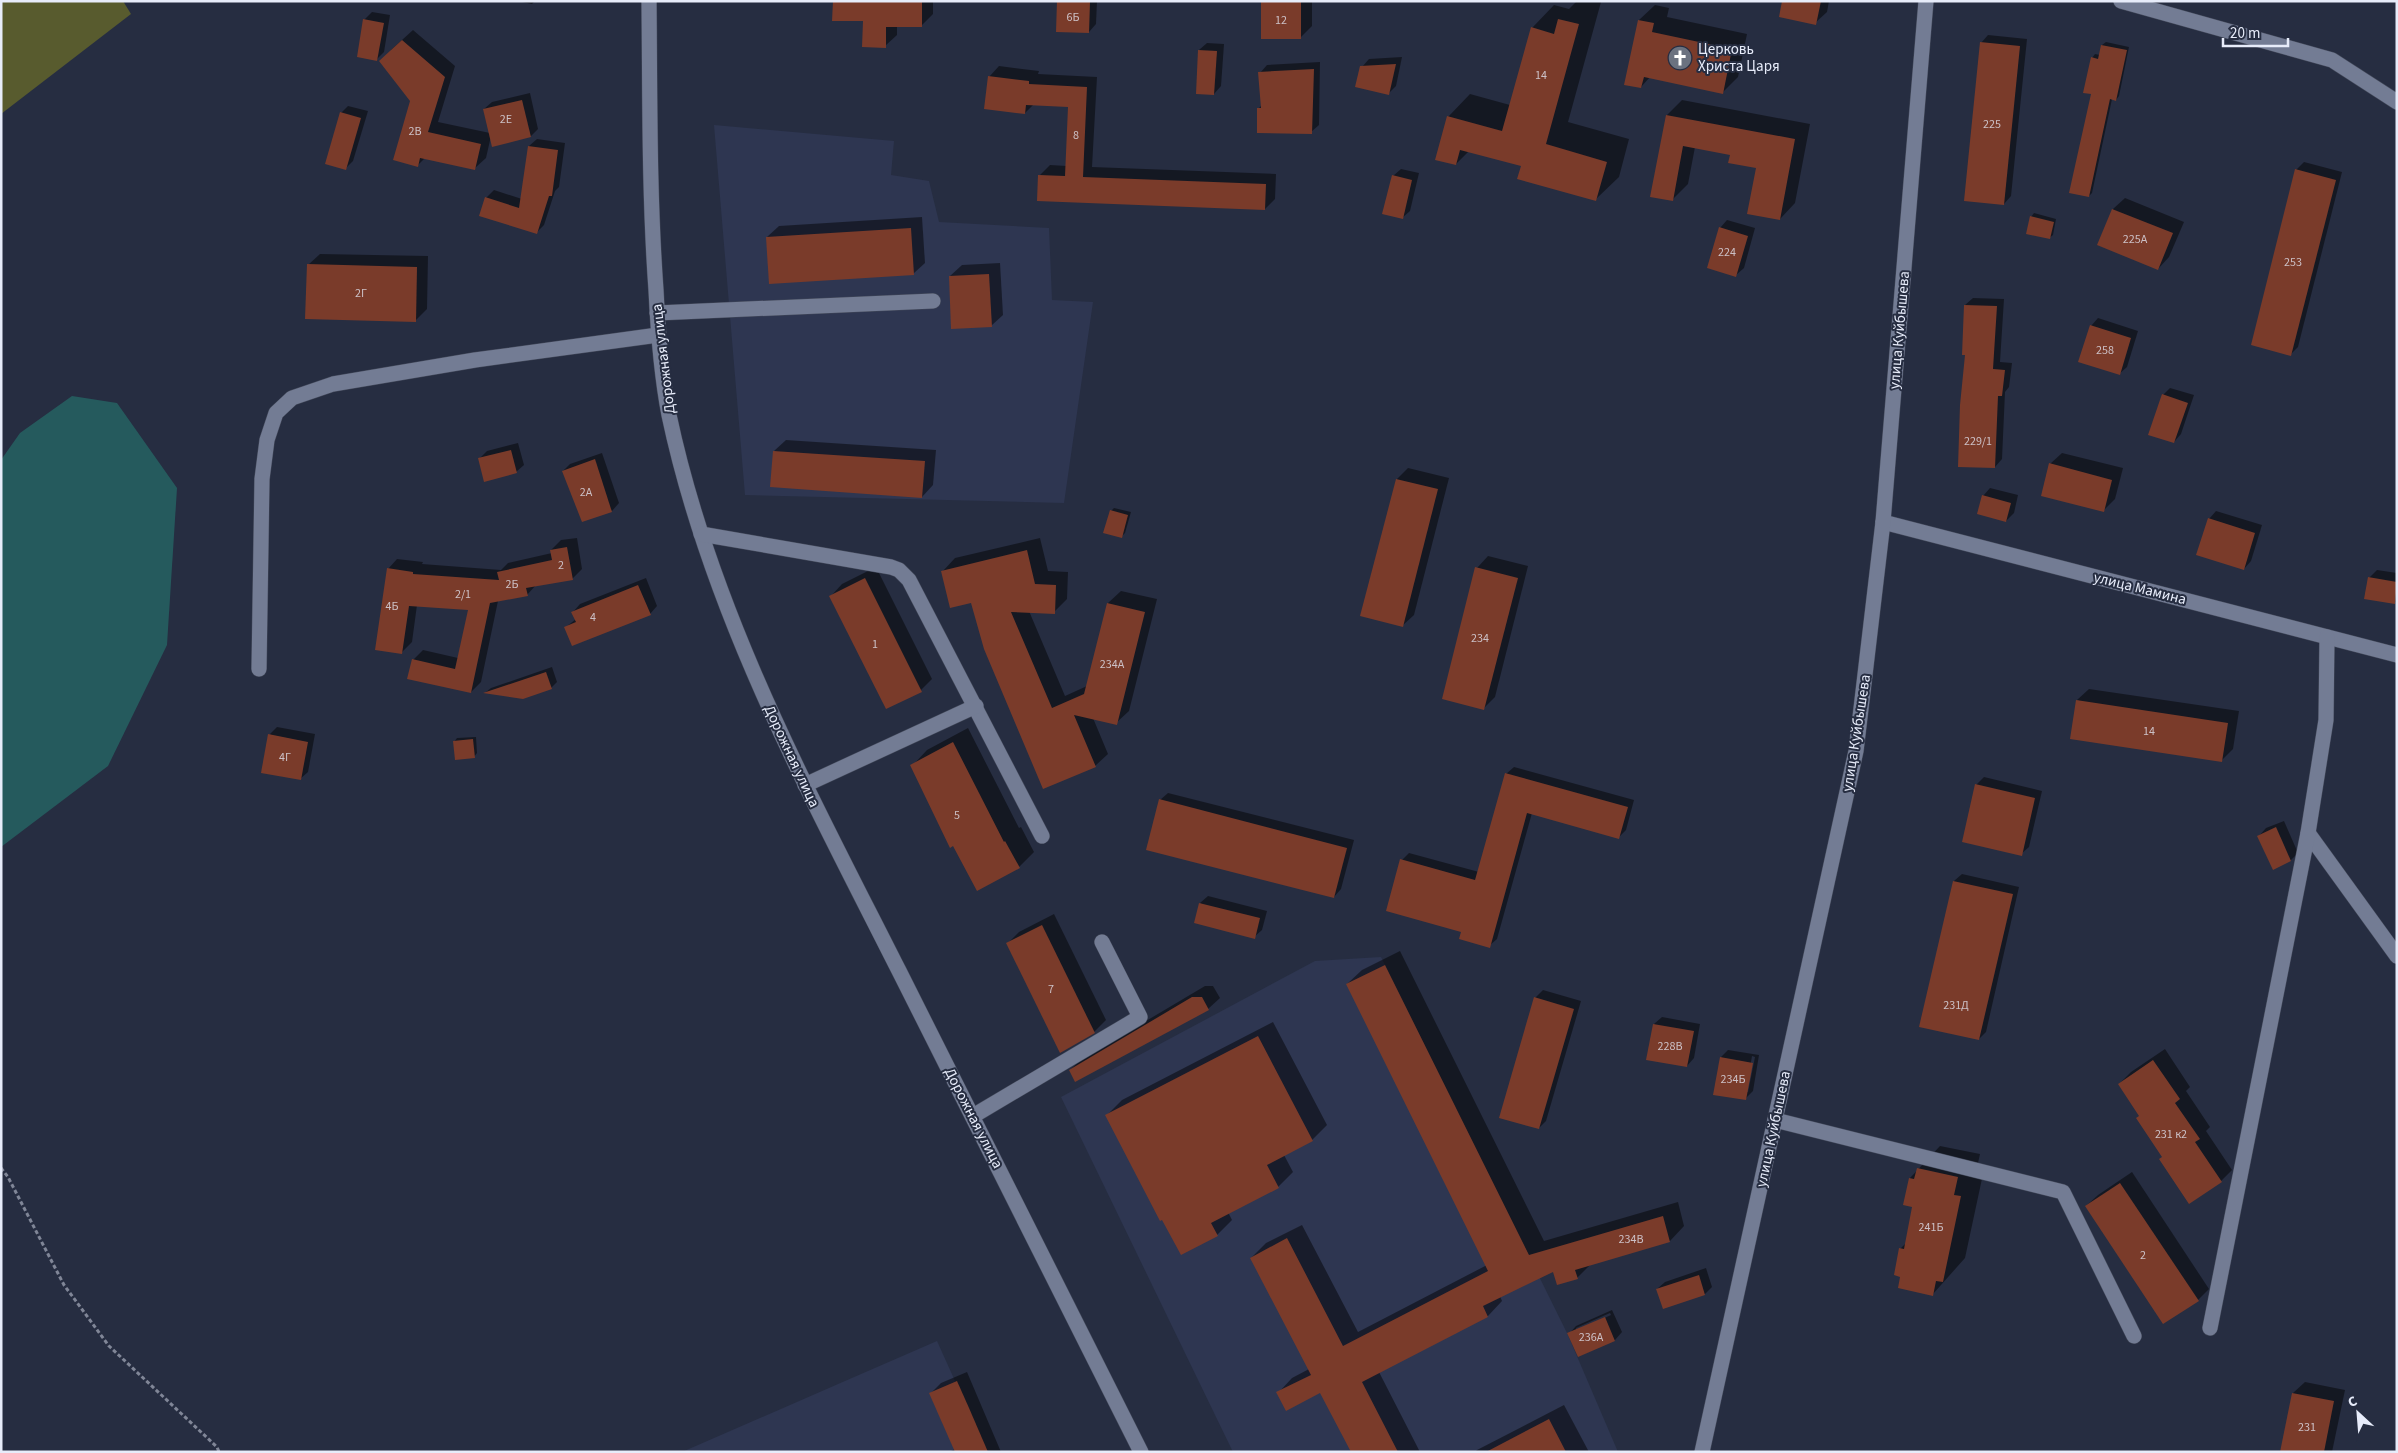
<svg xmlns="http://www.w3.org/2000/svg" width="2398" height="1453" viewBox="0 0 2398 1453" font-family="'Source Sans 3',sans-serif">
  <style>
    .built { fill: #2e3651 }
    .green { fill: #585b2e }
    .water { fill: #255a5d }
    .shadow { fill: #0007; fill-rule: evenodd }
    .building { fill: #7a3b2a }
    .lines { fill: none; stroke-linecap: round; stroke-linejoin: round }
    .minor-casing { stroke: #43495a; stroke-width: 16 }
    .path { stroke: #808697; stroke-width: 3; stroke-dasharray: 4 2.5; stroke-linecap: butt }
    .minor { stroke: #737c94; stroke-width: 15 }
    .labels { text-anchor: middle; stroke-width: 4; stroke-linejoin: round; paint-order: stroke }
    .number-label { font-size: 12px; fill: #ccc0c6 }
    .poi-label { font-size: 15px; fill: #e7ecfa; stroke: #262d41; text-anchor: start }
    .street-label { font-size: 15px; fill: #e7ecfa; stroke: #262d41 }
  </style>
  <rect width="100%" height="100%" fill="#262d41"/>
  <!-- built -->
  <g class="built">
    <polygon points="714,125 894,141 891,175 929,181 939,222 1049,228 1052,300 1093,302 1064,503 745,495"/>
    <polygon points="1381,957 1567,1333 1618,1452 1233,1452 1061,1097 1315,961"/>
    <polygon points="937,1341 987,1452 682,1452 845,1381"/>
  </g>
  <!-- green -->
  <polygon class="green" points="1,1 123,1 131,14 1,114"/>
  <!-- water -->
  <polygon class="water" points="72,396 117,403 177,488 167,645 108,766 1,847 1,460 20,433"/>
  <!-- shadow -->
  <g class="shadow">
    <polygon points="517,1 535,1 532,4"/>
    <polygon points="834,1 933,1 933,14 921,26 897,25 897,35 885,46 864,20"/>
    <polygon points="1058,1 1097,1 1096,24 1089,32"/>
    <polygon points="1262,1 1312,1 1312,26 1300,38"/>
    <polygon points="1577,1 1601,2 1568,122 1629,139 1619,177 1596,199 1522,165 1469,151 1456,164 1448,117 1470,94 1510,105 1532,28 1554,5 1569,9"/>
    <polygon points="1784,1 1829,1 1827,12 1815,23"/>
    <polygon points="1655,5 1669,8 1667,17 1747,34 1738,77 1722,93 1650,77 1641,87 1639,20"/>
    <polygon points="372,12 390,15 384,52 377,59 364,20"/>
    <polygon points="413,30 455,66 438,122 490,133 484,109 492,102 530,93 538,129 531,136 491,136 486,158 475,168 425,158 417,166 412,101 391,50"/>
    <polygon points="1988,35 2027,39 2011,196 2004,204 1981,43"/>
    <polygon points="2106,42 2129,47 2119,96 2116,100 2112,99 2092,193 2089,196 2092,58 2095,54 2100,55 2102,45"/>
    <polygon points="1207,43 1224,44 1221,86 1214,94 1199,50"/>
    <polygon points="1402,57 1396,86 1388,94 1362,67 1369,59"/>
    <polygon points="1320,62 1319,125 1311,132 1258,109 1262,105 1260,73 1267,65"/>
    <polygon points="999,66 1039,71 1038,74 1097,77 1092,167 1276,174 1275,199 1265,209 1040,175 1050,165 1067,166 1070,106 1034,104 1025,113 989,77"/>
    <polygon points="1682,100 1810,124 1795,203 1780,219 1758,167 1731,154 1695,147 1688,184 1672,200 1667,115"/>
    <polygon points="348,106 368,111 353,161 346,168 341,113"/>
    <polygon points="537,139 565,143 559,187 555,191 544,225 537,232 486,198 494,190 522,199 529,146"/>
    <polygon points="2304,162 2342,172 2298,347 2291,354 2296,170"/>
    <polygon points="1401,169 1419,173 1410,211 1402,218 1393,176"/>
    <polygon points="2125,198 2184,222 2169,257 2158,269 2099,245 2113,209"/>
    <polygon points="2034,213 2056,219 2053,235 2049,238 2031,217"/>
    <polygon points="922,217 925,263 913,274 767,237 779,226"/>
    <polygon points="1727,220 1755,228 1744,268 1736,275 1720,228"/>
    <polygon points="320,254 428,256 427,309 415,321 308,265"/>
    <polygon points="1000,263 1003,315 991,326 950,276 962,265"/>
    <polygon points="1973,298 2004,299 2000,362 2012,363 2009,387 2005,392 2002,459 1995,467 1967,354 1965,305"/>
    <polygon points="2098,318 2138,331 2127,367 2119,374 2091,326"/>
    <polygon points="2170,388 2194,395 2181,434 2174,442 2163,395"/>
    <polygon points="786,440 936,450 933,485 922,497 774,451"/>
    <polygon points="518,443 524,465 516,472 479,459 487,451"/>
    <polygon points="602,453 619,503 612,511 563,471 570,464"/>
    <polygon points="2062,453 2123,468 2115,499 2104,510 2050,464"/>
    <polygon points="1408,468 1449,478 1414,615 1402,626 1397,479"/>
    <polygon points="1990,488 2018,495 2014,513 2006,521 1983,496"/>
    <polygon points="1114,508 1131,512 1125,533 1121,537 1111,511"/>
    <polygon points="2216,511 2262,525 2251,561 2244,569 2209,519"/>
    <polygon points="577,538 582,569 572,579 536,585 527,595 498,601 481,682 471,692 413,660 423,650 458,658 469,609 417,605 412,642 402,652 388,569 397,559 423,562 422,564 501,570 508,563 552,553 551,550 561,540"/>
    <polygon points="1040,538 1048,571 1068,572 1067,599 1054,612 1029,611 1065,696 1087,686 1108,603 1121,591 1157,599 1129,711 1116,723 1093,718 1108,754 1095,766 972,602 943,571 955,558"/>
    <polygon points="1488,556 1528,566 1495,697 1484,708 1477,568"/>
    <polygon points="876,567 932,679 921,690 831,596 842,584"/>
    <polygon points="2377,570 2397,573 2397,601 2394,603 2369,578"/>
    <polygon points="646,578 657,606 650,614 566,627 576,619 573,612 580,604"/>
    <polygon points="552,667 557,682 551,688 486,692 491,688"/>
    <polygon points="2089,689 2239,711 2233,749 2222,760 2077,700"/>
    <polygon points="277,727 315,734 308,772 300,779 270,734"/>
    <polygon points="968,728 1019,828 1021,827 1034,852 1019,867 912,766 927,750"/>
    <polygon points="476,737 477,753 474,757 454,742 457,738"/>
    <polygon points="1514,767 1634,800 1626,830 1619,837 1532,813 1497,939 1489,946 1462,931 1402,860 1409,853 1479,872 1506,774"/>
    <polygon points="1984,777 2042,791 2029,847 2021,854 1976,785"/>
    <polygon points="1168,793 1354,840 1341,889 1334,897 1160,800"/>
    <polygon points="2284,821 2298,853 2291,860 2273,868 2259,836 2266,828"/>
    <polygon points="1962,874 2019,887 1986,1032 1979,1039 1921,1026 1954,881"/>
    <polygon points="1208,896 1267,911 1262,930 1254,937 1200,903"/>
    <polygon points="1054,914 1106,1020 1094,1032 1008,943 1019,932"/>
    <polygon points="1400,951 1544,1241 1678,1202 1684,1226 1670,1241 1591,1264 1577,1278 1554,1270 1500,1296 1502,1301 1488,1316 1379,1372 1420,1452 1352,1452 1321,1391 1278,1393 1292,1378 1309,1369 1251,1258 1266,1243 1302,1225 1358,1332 1487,1265 1347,984 1362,970"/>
    <polygon points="1205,986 1213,986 1220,998 1208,1009 1070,1070 1082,1059"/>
    <polygon points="1543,990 1581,1001 1546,1121 1539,1128 1535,998"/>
    <polygon points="1662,1017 1700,1024 1694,1058 1687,1066 1654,1024"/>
    <polygon points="1273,1022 1327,1125 1312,1140 1284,1155 1293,1172 1278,1187 1228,1212 1232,1220 1217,1235 1107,1115 1122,1100"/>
    <polygon points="2165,1049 2190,1087 2186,1091 2210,1127 2206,1131 2232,1170 2221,1181 2163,1156 2140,1115 2119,1084 2131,1072"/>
    <path d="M1728,1050l31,5 -6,36 -8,8 -24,-42zM1752,1056l3,1 -7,35h-2z"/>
    <polygon points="1940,1146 1980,1154 1976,1172 1983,1174 1965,1258 1933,1294 1902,1276 1900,1249 1906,1243 1914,1206 1910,1178"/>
    <polygon points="2132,1172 2209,1289 2198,1300 2086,1206 2098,1195"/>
    <polygon points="1706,1268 1712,1287 1705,1294 1657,1289 1665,1282"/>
    <path d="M1612,1310l10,22 -7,8 -36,16 -10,-22 7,-8zM1610,1313l1,2 -35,16v-3z"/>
    <polygon points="967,1372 1001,1452 949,1452 955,1449 931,1393 941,1383"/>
    <polygon points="2305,1382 2345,1390 2332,1452 2281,1452 2293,1393"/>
    <polygon points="1564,1405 1589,1452 1475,1452 1477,1450"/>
  </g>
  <!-- building -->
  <g class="building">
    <polygon points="833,1 922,1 922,27 886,27 886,48 862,47 863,21 832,21"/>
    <polygon points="1057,1 1090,1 1089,33 1056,32"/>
    <rect x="1261" y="1" width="40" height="38"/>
    <polygon points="1782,1 1821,1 1816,25 1779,17"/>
    <polygon points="363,19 384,23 377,61 357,57"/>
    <polygon points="1558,19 1579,24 1546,144 1607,162 1596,201 1517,179 1521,166 1460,150 1456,165 1435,160 1447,116 1502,131 1531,27 1554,34"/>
    <polygon points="1638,20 1654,23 1652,32 1732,49 1723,94 1644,77 1641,88 1624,85"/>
    <polygon points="402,40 445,77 428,132 481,144 475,170 420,158 418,167 393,160 410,101 379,61"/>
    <polygon points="1980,42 2020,46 2004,205 1964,201"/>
    <polygon points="2101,45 2127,50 2116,101 2110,99 2089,197 2069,193 2091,94 2083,93 2091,57 2098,59"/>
    <polygon points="1198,50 1217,51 1214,95 1196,94"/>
    <polygon points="1396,64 1389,95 1355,87 1360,66"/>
    <polygon points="1314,69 1312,134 1257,133 1257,108 1261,108 1258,72"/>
    <polygon points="988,76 1029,81 1029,84 1087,87 1083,177 1266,184 1265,210 1037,201 1038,175 1065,176 1068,107 1026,105 1025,114 984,109"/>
    <polygon points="522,100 531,137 492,147 483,109"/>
    <polygon points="340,112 361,118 346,170 325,164"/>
    <polygon points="1666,115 1795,139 1780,220 1747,214 1756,168 1728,163 1730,155 1683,146 1673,201 1650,197"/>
    <polygon points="528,146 558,150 552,196 549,196 537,234 479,216 485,197 519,208"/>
    <polygon points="2295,169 2336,180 2291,356 2251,345"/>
    <polygon points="1392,175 1412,180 1403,219 1382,214"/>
    <polygon points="2112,209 2173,233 2158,270 2097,245"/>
    <polygon points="2030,216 2054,222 2050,239 2026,234"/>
    <polygon points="1719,227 1748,236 1736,277 1707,268"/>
    <polygon points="911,228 914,275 769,284 766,237"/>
    <polygon points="307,264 417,267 416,322 305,319"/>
    <polygon points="989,274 992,327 951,329 949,276"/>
    <polygon points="1964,305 1997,306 1993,369 2005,370 2002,396 1998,396 1995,468 1958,467 1960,405 1965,355 1962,355"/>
    <polygon points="2090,325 2131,338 2120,375 2078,362"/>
    <polygon points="2162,394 2188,403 2174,443 2148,435"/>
    <polygon points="511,450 517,473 484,482 478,458"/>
    <polygon points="773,451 925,461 922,498 770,487"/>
    <polygon points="595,459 612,512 582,522 562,471"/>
    <polygon points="2049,463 2112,480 2104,512 2041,496"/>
    <polygon points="1396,479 1438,489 1403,627 1360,616"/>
    <polygon points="1982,495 2011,503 2006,522 1977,514"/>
    <polygon points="1110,510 1128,515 1122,538 1103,533"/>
    <polygon points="2208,518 2255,533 2244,570 2196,555"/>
    <polygon points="567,547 573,580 526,588 528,596 490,603 471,693 407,679 412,659 455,669 468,610 409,606 402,654 375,650 387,568 413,572 413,574 499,580 497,572 552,560 550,550"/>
    <polygon points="1027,550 1035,584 1056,585 1055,614 1011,612 1052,708 1084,694 1107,603 1145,612 1117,725 1074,715 1096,767 1043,789 984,649 971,603 950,608 941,571"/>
    <polygon points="1475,567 1518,578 1484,710 1442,699"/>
    <polygon points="2368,577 2397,582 2395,604 2364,599"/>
    <polygon points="865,578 922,692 886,709 829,596"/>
    <polygon points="638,585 651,615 572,646 564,627 576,622 571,612"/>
    <polygon points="546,672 552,689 523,699 483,693"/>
    <polygon points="2076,700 2228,723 2222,762 2070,739"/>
    <polygon points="268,734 308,742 301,780 261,773"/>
    <polygon points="473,739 475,758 455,760 453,741"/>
    <polygon points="953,742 1004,842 1005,841 1020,868 977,891 953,846 950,848 910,765"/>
    <polygon points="1505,773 1628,807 1619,839 1527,813 1490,948 1459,939 1461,932 1386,911 1400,859 1475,880"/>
    <polygon points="1975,784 2035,798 2022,856 1962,842"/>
    <polygon points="1159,799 1347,848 1334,898 1146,850"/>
    <polygon points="2276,827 2291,861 2273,870 2257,836"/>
    <polygon points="1953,881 2013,894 1979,1040 1919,1027"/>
    <polygon points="1199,903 1260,918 1255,939 1194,923"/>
    <polygon points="1042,925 1095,1033 1060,1053 1006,943"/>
    <polygon points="1385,965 1529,1255 1663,1216 1670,1242 1575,1270 1578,1279 1557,1285 1553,1272 1483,1306 1488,1317 1362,1382 1398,1452 1351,1452 1320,1393 1286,1411 1276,1392 1311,1375 1250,1258 1287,1238 1343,1346 1488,1271 1346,984"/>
    <polygon points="1192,997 1202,997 1209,1010 1075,1082 1069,1070"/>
    <polygon points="1534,997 1574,1009 1539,1129 1499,1118"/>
    <polygon points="1653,1024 1694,1031 1687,1067 1646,1060"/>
    <polygon points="1258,1036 1313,1141 1267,1165 1279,1188 1211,1223 1218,1236 1181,1255 1162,1220 1160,1221 1105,1115"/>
    <polygon points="1720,1057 1753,1063 1746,1100 1713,1095"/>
    <polygon points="2153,1060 2180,1099 2175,1103 2200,1139 2195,1142 2222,1182 2189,1204 2159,1159 2162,1157 2136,1118 2139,1116 2118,1084"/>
    <polygon points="1917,1168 1958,1177 1954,1195 1961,1196 1943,1282 1936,1281 1933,1296 1898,1288 1900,1277 1894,1275 1899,1248 1904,1249 1912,1207 1903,1205 1909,1178 1914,1179"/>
    <polygon points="2120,1183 2199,1301 2163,1324 2085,1206"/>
    <polygon points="1699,1275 1705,1295 1663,1309 1656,1289"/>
    <polygon points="1605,1317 1615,1341 1578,1357 1567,1333"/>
    <polygon points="957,1381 969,1408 988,1452 955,1452 929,1393"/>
    <polygon points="2292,1393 2334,1401 2324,1452 2280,1452"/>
    <polygon points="1549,1419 1566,1452 1486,1452"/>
  </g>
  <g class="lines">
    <!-- minor casing -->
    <g class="minor-casing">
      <g id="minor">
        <path d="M649,1c1,97 0,193 7,289 2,42 5,84 13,125 41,194 137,372 226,548 83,162 164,325 246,489"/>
        <polyline points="2121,1 2332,60 2397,102"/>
        <polyline points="657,313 933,301"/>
        <polyline points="1883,522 2397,655"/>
        <polyline points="701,534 891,567 899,570 909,580 1042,836"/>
        <polyline points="259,669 262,479 267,440 276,413 292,398 333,384 475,360 658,335"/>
        <polyline points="805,785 976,706"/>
        <polyline points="2308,833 2397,956"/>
        <polyline points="973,1116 1140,1017 1102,942"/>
        <polyline points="1775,1120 2063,1192 2134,1336"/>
        <polyline points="2210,1328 2308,833 2326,720 2327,637"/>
        <polyline points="1702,1452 1856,751 1883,522 1926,1"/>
      </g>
    </g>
    <!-- path -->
    <polyline class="path" points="1,1168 8,1177 64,1285 109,1346 217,1447 219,1452"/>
    <!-- minor -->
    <use href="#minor" class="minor"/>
  </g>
  <!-- icons -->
  <defs>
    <g id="church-disc" transform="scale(1.25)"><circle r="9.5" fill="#6b7280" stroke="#262d41"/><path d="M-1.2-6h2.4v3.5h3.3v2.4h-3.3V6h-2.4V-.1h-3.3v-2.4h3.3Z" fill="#fff"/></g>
  </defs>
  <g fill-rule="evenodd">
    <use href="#church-disc" x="1680" y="58"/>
  </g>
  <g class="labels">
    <!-- number labels -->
    <g class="number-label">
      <text x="1073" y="21">6Б</text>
      <text x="1281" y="24">12</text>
      <text x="1541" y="79">14</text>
      <text x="506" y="123">2Е</text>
      <text x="1992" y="128">225</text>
      <text x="415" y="135">2В</text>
      <text x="1076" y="139">8</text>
      <text x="2135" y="243">225А</text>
      <text x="1727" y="256">224</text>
      <text x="2293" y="266">253</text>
      <text x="361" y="297">2Г</text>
      <text x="2105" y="354">258</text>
      <text x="1978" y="445">229/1</text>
      <text x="586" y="496">2А</text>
      <text x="561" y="569">2</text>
      <text x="512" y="588">2Б</text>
      <text x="463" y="598">2/1</text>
      <text x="392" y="610">4Б</text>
      <text x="593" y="621">4</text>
      <text x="1480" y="642">234</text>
      <text x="875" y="648">1</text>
      <text x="1112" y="668">234А</text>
      <text x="2149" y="735">14</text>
      <text x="285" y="761">4Г</text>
      <text x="957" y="819">5</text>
      <text x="1051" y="993">7</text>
      <text x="1956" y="1009">231Д</text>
      <text x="1670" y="1050">228В</text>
      <text x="1733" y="1083">234Б</text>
      <text x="2171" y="1138">231 к2</text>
      <text x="1931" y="1231">241Б</text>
      <text x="1631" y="1243">234В</text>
      <text x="2143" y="1259">2</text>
      <text x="1591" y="1341">236А</text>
      <text x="2307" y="1431">231</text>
    </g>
    <!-- poi labels -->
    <g class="poi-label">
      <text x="1698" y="54">Церковь<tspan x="1698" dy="17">Христа Царя</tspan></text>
    </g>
    <!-- street labels -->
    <g class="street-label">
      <text transform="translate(1899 330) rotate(-85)" y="5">улица Куйбышева</text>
      <text transform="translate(663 359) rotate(-97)" y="5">Дорожная улица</text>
      <text transform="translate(2140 588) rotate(14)" y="5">улица Мамина</text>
      <text transform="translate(1856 733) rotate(-81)" y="5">улица Куйбышева</text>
      <text transform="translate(792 756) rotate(65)" y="5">Дорожная улица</text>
      <text transform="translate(974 1118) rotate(63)" y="5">Дорожная улица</text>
      <text transform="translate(1773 1129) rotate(-78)" y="5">улица Куйбышева</text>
    </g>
  </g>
  <!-- border -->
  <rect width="2398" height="1453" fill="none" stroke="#e7ecfa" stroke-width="5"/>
  <!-- north arrow -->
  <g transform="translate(2358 1413) rotate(334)" stroke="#262d41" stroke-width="4" paint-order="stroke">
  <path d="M0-4L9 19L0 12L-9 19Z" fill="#e7ecfa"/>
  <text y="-8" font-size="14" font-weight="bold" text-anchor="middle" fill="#e7ecfa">С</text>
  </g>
  <!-- scale -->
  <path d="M2223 38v8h65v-8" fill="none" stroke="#e7ecfa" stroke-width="2.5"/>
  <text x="2230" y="38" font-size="15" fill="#e7ecfa" stroke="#262d41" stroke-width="4" paint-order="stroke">20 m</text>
</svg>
